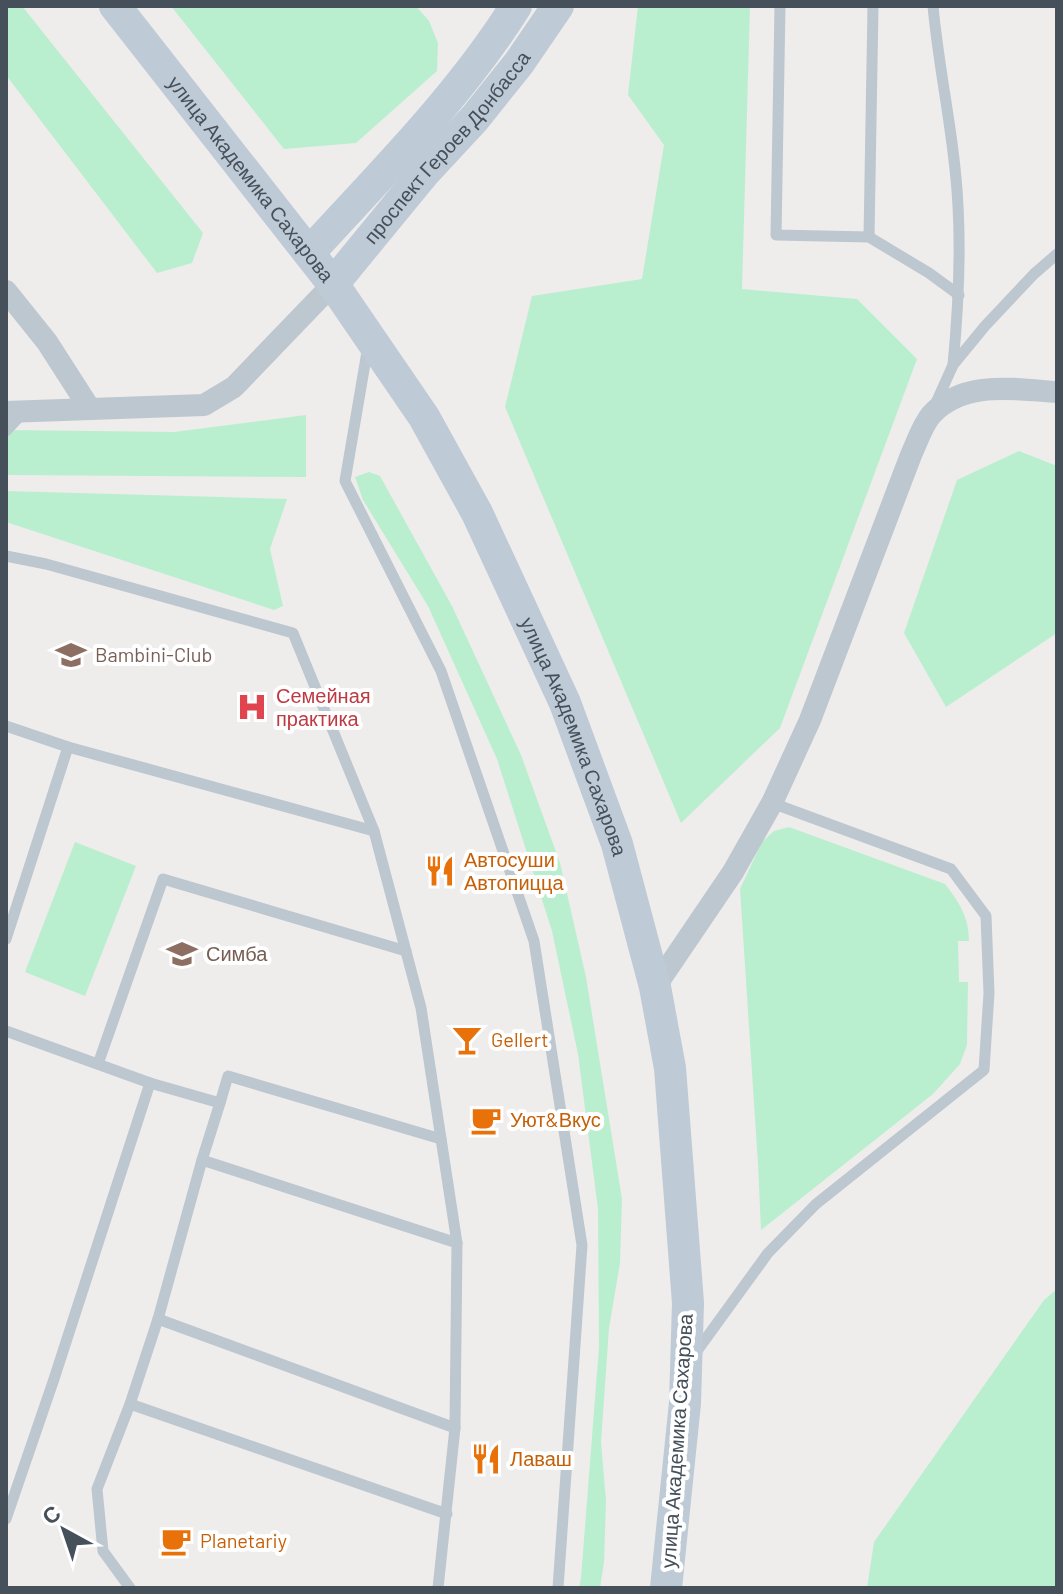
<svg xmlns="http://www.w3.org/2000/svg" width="1063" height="1594" viewBox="0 0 1063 1594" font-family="Barlow,sans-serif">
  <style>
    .green { fill: #b9efce }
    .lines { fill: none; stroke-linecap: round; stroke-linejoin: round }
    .lane { stroke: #bdc7cf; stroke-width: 11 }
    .street { stroke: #bdc7cf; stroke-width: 22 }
    .secondary { stroke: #becad6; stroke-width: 32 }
    .labels { text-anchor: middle; stroke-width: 8; stroke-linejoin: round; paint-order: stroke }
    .street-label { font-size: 20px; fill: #45505a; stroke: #fff }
    .education-label { font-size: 20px; fill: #785e54; stroke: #fff; text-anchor: start }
    .health-label { font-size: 20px; fill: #be3a42; stroke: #fff; text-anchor: start }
    .food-label { font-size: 20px; fill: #c56008; stroke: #fff; text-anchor: start }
  </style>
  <rect width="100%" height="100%" fill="#efecec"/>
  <!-- green -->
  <g class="green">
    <polygon points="6,6 22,6 203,233 192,263 157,273 6,75"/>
    <polygon points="171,6 416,6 429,21 438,43 437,71 356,143 284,149"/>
    <polygon points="638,6 750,6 742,289 857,299 917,359 780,728 681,823 505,407 532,296 642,279 664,145 628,95"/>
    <polygon points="306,415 306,477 6,475 6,430 174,432"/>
    <polygon points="1019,451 1057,466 1057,633 946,707 904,633 957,480"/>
    <polygon points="369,472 380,476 452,606 521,755 560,863 586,977 622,1199 620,1263 609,1328 601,1442 606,1501 604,1562 600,1588 579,1588 581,1578 599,1347 598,1209 578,1054 552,931 497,759 428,606 363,500 355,477"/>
    <polygon points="6,491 287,499 270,549 283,606 274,610 6,522"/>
    <path d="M789,827l156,57c14,18 24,33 24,57h-11l1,41h9l-1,63 -7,19 -27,30 -172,136 -3,-66 -18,-275 22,-47 12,-11z"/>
    <polygon points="75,842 136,866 85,996 25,972"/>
    <polygon points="1057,1289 1057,1588 867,1588 874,1542 1044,1300"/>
  </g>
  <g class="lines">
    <!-- lane -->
    <g class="lane">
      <polyline points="780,6 776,235 869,237 929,273 959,295"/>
      <path d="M933,6c6,67 22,133 25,200 3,53 0,106 -5,159"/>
      <polyline points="869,237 873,6"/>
      <polyline points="368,346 345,481 441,671 534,941 582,1245 558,1588"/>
      <polyline points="935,405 953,365 985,326 1034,274 1057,254"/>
      <polyline points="6,431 22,414"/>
      <polyline points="6,556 46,564 293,633 374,831"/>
      <polyline points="6,726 68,747 374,831 421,1008 457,1243"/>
      <polyline points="6,939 68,747"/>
      <polyline points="6,1031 150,1083"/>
      <polyline points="98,1064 163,879 406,951"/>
      <polyline points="220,1103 228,1076 441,1139"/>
      <polyline points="158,1319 455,1428"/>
      <polyline points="694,1355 768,1253 816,1204 984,1070 989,993 986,916 951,869 772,803"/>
      <polyline points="130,1404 447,1514"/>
      <polyline points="6,1519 54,1379 150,1083 220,1103 202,1160"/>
      <polyline points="130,1588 103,1551 97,1489 130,1404 158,1319 202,1160 457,1243 455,1428 438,1588"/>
    </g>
    <!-- street -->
    <g class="street">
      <polyline points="6,291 47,342 90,409"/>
      <polyline points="6,412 204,405 234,387 333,284"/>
      <path d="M655,987l78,-115 39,-69 38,-83 101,-265c6,-13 11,-29 20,-40 32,-35 83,-26 126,-23"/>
    </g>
    <!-- secondary -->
    <g class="secondary">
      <path id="s1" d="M115,6l218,278 91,133 53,96 88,190 52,141 38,143 15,81 18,235 -3,100 -19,185"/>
      <path d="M309,253c72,-79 150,-156 207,-247"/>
      <path id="s2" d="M333,284l91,-111 51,-55 44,-55 39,-57"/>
    </g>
  </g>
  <!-- icons -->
  <defs>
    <g id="school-bare" transform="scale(2.4)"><path d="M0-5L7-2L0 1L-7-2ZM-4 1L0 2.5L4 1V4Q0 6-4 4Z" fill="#8d6e63" stroke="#fff" stroke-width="2.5" paint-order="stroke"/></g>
    <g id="hospital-bare" transform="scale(2.4)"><path d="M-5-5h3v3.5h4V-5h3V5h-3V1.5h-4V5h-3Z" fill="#e0444e" stroke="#fff" stroke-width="2.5" paint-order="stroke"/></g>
    <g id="restaurant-bare" transform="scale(2.4)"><path d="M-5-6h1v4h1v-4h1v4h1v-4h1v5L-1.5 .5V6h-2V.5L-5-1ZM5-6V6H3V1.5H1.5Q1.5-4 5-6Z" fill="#e8710a" stroke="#fff" stroke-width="2.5" paint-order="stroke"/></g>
    <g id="bar-bare" transform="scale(2.4)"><path d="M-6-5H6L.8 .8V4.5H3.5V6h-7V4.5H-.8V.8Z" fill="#e8710a" stroke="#fff" stroke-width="2.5" paint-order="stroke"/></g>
    <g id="cafe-bare" transform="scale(2.4)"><path d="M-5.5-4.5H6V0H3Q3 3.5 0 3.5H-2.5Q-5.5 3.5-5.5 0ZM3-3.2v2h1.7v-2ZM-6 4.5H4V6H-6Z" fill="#e8710a" stroke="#fff" stroke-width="2.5" paint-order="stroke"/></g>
  </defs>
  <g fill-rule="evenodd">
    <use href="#school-bare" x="71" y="655"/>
    <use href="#hospital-bare" x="252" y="707"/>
    <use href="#restaurant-bare" x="440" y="871"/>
    <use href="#school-bare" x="182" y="954"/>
    <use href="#bar-bare" x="467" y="1040"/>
    <use href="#cafe-bare" x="486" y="1120"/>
    <use href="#restaurant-bare" x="486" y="1459"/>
    <use href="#cafe-bare" x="176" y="1541"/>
  </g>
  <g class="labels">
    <!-- street labels -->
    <g class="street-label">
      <text dy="7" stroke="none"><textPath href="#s2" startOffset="178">проспект Героев Донбасса</textPath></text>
      <text dy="7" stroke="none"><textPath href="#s1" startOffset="220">улица Академика Сахарова</textPath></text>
      <text dy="7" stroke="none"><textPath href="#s1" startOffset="868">улица Академика Сахарова</textPath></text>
      <text transform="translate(677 1441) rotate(-86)" y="7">улица Академика Сахарова</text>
    </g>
    <!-- education labels -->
    <g class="education-label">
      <text x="95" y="662">Bambini-Club</text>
      <text x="206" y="961">Симба</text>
    </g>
    <!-- health labels -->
    <g class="health-label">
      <text x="276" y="703">Семейная<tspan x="276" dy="23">практика</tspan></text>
    </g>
    <!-- food labels -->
    <g class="food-label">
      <text x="464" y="867">Автосуши<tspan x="464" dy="23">Автопицца</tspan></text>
      <text x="491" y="1047">Gellert</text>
      <text x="510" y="1127">Уют&amp;Вкус</text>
      <text x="510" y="1466">Лаваш</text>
      <text x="200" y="1548">Planetariy</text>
    </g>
  </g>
  <!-- border -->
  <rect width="1063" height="1594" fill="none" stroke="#45505a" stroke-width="16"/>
  <!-- north arrow -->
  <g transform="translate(64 1530) rotate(320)" stroke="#ffffff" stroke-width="6" paint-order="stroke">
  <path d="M0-6L14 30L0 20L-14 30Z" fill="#45505a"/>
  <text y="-12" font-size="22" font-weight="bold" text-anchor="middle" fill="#45505a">С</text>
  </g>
</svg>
